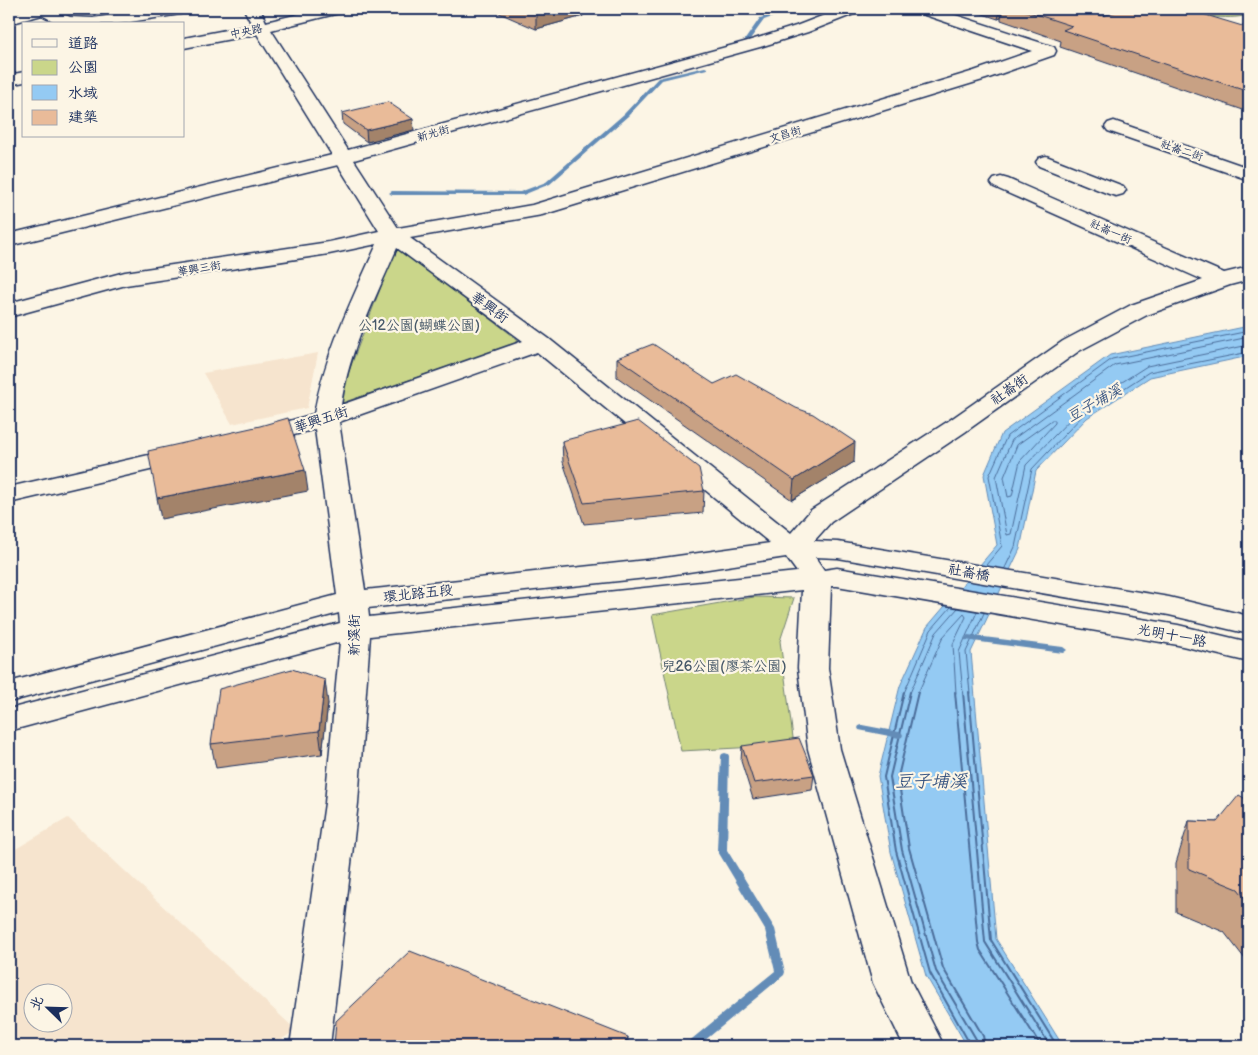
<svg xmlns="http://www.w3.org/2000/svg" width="1258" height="1055" viewBox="0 0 1258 1055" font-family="'Balsamiq Sans','LXGW WenKai TC',sans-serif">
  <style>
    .built { fill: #f6e4ce; fill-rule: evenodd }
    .green { fill: #cad68a; stroke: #728274 }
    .water { fill: #94caf3; stroke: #648cb7 }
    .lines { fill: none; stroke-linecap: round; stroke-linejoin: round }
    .shore-far1 { stroke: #4b6d9a; stroke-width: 1 }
    .shore { stroke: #4b6d9a; stroke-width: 2 }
    .stream { fill: #648cb7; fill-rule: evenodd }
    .minor-casing { stroke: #1b2f5e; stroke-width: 3 }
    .minor { fill: #fcf5e5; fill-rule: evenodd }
    .wall { fill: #c8a184; stroke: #1b2f5e }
    .shaded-wall { fill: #a3836b; stroke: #1b2f5e }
    .building { fill: #e9bb99; stroke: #1b2f5e }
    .labels { text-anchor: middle; stroke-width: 4.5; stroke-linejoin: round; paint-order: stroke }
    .far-street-label { font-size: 11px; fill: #1b2f5e; stroke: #fcf5e5 }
    .street-label { font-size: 14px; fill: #1b2f5e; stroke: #fcf5e5 }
    .park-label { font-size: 14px; fill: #475969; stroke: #fcf5e5 }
    .water-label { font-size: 15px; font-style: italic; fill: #395683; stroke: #fcf5e5 }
    .near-water-label { font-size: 18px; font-style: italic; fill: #395683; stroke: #fcf5e5 }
  </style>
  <rect width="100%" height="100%" fill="#fcf5e5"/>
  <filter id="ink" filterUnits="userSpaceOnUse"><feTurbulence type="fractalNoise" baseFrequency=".02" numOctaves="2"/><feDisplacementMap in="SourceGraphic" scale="10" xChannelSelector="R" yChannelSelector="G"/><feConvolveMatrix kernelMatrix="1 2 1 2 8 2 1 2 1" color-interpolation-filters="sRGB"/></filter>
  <g filter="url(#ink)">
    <!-- built -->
    <g class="built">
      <polygon points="318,353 307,408 232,424 203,373"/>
      <path d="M68,818l228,212 -25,16h-262v-193zM32,992h30v30h-30z"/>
    </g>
    <!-- green -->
    <g class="green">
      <path d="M1175,9h74v6c-25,6 -50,0 -74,-6z"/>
      <polygon points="396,247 521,342 336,405"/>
      <polygon points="754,597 794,598 780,641 794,745 681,751 652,615"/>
    </g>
    <!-- water -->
    <polygon class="water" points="1249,326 1249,356 1150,377 1087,418 1036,471 1020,549 971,652 996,939 1063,1046 967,1046 926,976 891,852 878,776 900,686 927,627 997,545 984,475 1002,433 1110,355"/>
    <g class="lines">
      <!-- shore-far1 -->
      <g class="shore-far1">
        <polyline points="1249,337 1115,365 1012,440 996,477 1007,535 1011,534 1026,465 1080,409 1147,366 1249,345"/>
        <polygon points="1052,420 1055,420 1055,423 1020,461 1012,496 1008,497 1004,477 1017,445"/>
        <polyline points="986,565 1002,546 989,476 1007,436 1112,359 1249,331"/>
        <polyline points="1005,568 1015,547 1032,469 1083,415 1149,372 1249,352"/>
        <polyline points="904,693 931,630 951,607"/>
        <polyline points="910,693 936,633 958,608"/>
        <polyline points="918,693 943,637 964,614 966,617 953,644 956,693"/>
        <polyline points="963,693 959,652 977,612"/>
        <polyline points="970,693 966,652 984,613"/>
      </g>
      <!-- shore -->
      <g class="shore">
        <polyline points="904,692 884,777 896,851 930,973 971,1046"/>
        <polyline points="910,692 890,777 902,850 936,971 976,1039 977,1046"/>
        <polyline points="918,692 898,777 909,848 943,968 983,1036 985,1046"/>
        <polyline points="955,692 978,942 980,950 1041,1046"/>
        <polyline points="963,692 985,942 1050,1046"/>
        <polyline points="969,692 991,940 1057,1046"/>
      </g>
      <!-- stream -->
      <g class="stream">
        <polygon points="789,9 795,9 764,20 748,42 744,42 744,41 760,18"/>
        <polygon points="705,67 707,68 707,69 662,80 628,116 550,184 523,195 392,195 389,193 392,191 520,192 546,182 624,114 658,78"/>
        <polygon points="968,635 1063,647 1067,650 1063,653 965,640 964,638"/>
        <polygon points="862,725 899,732 902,733 903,735 902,737 899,738 859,730 858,728 859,726"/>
        <polygon points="725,753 728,754 729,756 727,850 775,929 785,972 784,975 698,1046 686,1046 687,1043 775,971 765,930 717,850 721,756 722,754"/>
      </g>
      <!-- minor casing -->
      <g class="minor-casing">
        <g id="minor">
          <polygon points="29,9 54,9 70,17 93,18 152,9 188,9 186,12 180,14 118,24 58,24 42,15 9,24 9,14"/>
          <path d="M244,9h16l6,13 53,-13h26l-2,3 -72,18 77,120 400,-109 48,-15 44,-17h21l-2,3 -51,20 -48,15 -406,113 44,68 134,-23 442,-134 58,-20 -116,-39 -2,-3h23l117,38 2,4 -2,4 -68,24 -444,136 -132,23 138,100 243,195 20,-23 136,-88 116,-81 68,-36 72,-25 -209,-93 -3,-4 3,-4 7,-2 7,2 216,94 25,-6v13l-19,5 -83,30 -68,36 -114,81 -134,90 -17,19 24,1 331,55 80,19v18l-80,-19 -331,-57 -23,-1 9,13 13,-2 341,57 71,17v20l-71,-17 -341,-59h-6l-3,82 12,81 71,233 33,64h-40l-31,-63 -65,-234 -10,-81 4,-78 -432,46 -12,167 -28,243h-40l35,-243 15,-161 -331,89v-22l331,-86 -1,-10 -330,89v-20l328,-87 -22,-166 -59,17 -9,-3 -4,-5 4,-5 67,-19c11,-61 38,-114 63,-170l-48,10 -203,31 -117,32v-14l116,-31 204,-30 50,-11 -41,-66 -329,81v-12l323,-79 -75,-121 -73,14v-10l68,-13zM397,248l126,93 -182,64c8,-55 34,-106 56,-157zM537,352l217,178 16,13 -114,16 -291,31 -26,-168zM786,557l11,15 -428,45 -1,-9 288,-31z"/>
          <polygon points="24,72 24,82 9,85 9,75"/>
          <polygon points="1114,121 1249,168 1249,180 1108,131 1105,127 1108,123"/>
          <polygon points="1046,156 1123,186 1126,190 1123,194 1116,196 1109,194 1039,166 1036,162 1039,158"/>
          <polygon points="188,446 197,449 201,454 197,459 9,503 9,487"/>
        </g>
      </g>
      <!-- minor -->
      <use href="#minor" class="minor"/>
    </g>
    <!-- wall -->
    <g class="wall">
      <polygon points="490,9 583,9 583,16 536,29"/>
      <polygon points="968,9 1081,9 1103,16 1249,28 1249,112 1060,47 1061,41 1001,20 1001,18 998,19"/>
      <polygon points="342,113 414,130 367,142 343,124"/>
      <polygon points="617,358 714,384 854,462 792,500 617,377"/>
      <polygon points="562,441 704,491 703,513 584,524 563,462"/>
      <polygon points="328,703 322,754 216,768 211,744"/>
      <polygon points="742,746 814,775 812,790 753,799 741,761"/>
      <polygon points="1249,801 1249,964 1224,932 1176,912 1176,863 1189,821 1217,822"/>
    </g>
    <!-- shaded-wall -->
    <g class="shaded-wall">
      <polygon points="536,9 583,9 583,16 536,29"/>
      <polygon points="1000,9 1003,9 1001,18 998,19"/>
      <polygon points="413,119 414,130 367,142 366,130"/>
      <polygon points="855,442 854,462 792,500 794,480"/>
      <polygon points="305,470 308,491 161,519 157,498"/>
      <polygon points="325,680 328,703 322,754 319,731"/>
      <polygon points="628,1037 628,1046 623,1046"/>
    </g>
    <!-- building -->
    <g class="building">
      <polygon points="1020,9 1081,9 1103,16 1123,9 1186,9 1249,28 1249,92 1063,30 1072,26"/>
      <polygon points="388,102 413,119 366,130 342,113"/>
      <polygon points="653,344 714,384 736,374 796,408 813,414 855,442 794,480 617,358"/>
      <polygon points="288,418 305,470 157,498 148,451 260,426"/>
      <polygon points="638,421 699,468 704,491 584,503 562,441"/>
      <polygon points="292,669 325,680 319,731 211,744 219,689"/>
      <polygon points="799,738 814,775 754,783 742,746"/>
      <polygon points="1239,795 1249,801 1249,903 1238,889 1189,869 1189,821 1217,822"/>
      <polygon points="410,951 628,1037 623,1046 334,1046 336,1021"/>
    </g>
  </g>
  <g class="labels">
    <!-- far-street labels -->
    <g class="far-street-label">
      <text transform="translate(246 31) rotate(-12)" y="4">中央路</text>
      <text transform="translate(433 133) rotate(-16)" y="4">新光街</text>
      <text transform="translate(785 134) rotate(-17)" y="4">文昌街</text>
      <text transform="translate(1182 150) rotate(19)" y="4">社崙二街</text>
      <text transform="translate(1111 231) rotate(24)" y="4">社崙一街</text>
      <text transform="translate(199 268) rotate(-9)" y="4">華興三街</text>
    </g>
    <!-- street labels -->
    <g class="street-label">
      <text transform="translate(490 307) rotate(36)" y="5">華興街</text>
      <text transform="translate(1009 389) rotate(-35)" y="5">社崙街</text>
      <text transform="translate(321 419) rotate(-18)" y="5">華興五街</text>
      <text transform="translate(969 572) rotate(10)" y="5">社崙橋</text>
      <text transform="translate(418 593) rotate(-6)" y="5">環北路五段</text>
      <text transform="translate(354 635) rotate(-90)" y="5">新溪街</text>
      <text transform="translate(1172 635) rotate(11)" y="5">光明十一路</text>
    </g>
    <!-- park labels -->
    <g class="park-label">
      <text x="419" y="330">公12公園(蝴蝶公園)</text>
      <text x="724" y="671">兒26公園(廖茶公園)</text>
    </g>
    <!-- water labels -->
    <g class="water-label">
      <text transform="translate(1094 403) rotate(-29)" y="5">豆子埔溪</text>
    </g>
    <!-- near-water labels -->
    <g class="near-water-label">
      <text x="931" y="787">豆子埔溪</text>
    </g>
  </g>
  <!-- margin -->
  <rect width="1258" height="1055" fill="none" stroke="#fcf5e5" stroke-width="30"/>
  <rect x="15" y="15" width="1228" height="1025" fill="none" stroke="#1b2f5e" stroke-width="2" filter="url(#ink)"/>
  <!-- legend -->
  <rect x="22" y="22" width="162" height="115" fill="#fcf5e5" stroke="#a2a6af"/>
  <rect x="32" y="39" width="25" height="8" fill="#fcf5e5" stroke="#a2a6af"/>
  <text x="68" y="48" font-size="15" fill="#1b2f5e">道路</text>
  <rect x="32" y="60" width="25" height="15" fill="#cad68a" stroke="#a2a6af"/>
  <text x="68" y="72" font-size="15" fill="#1b2f5e">公園</text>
  <rect x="32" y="85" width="25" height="15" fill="#94caf3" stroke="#a2a6af"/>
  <text x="68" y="98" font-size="15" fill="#1b2f5e">水域</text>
  <rect x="32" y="110" width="25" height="15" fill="#e9bb99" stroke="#a2a6af"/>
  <text x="68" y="122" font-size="15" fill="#1b2f5e">建築</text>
  <!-- north arrow -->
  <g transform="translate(48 1008) rotate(293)"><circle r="24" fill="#fcf5e5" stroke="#a2a6af"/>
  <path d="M0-4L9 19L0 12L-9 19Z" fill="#1b2f5e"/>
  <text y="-8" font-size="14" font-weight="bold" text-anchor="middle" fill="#1b2f5e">北</text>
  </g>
</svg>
